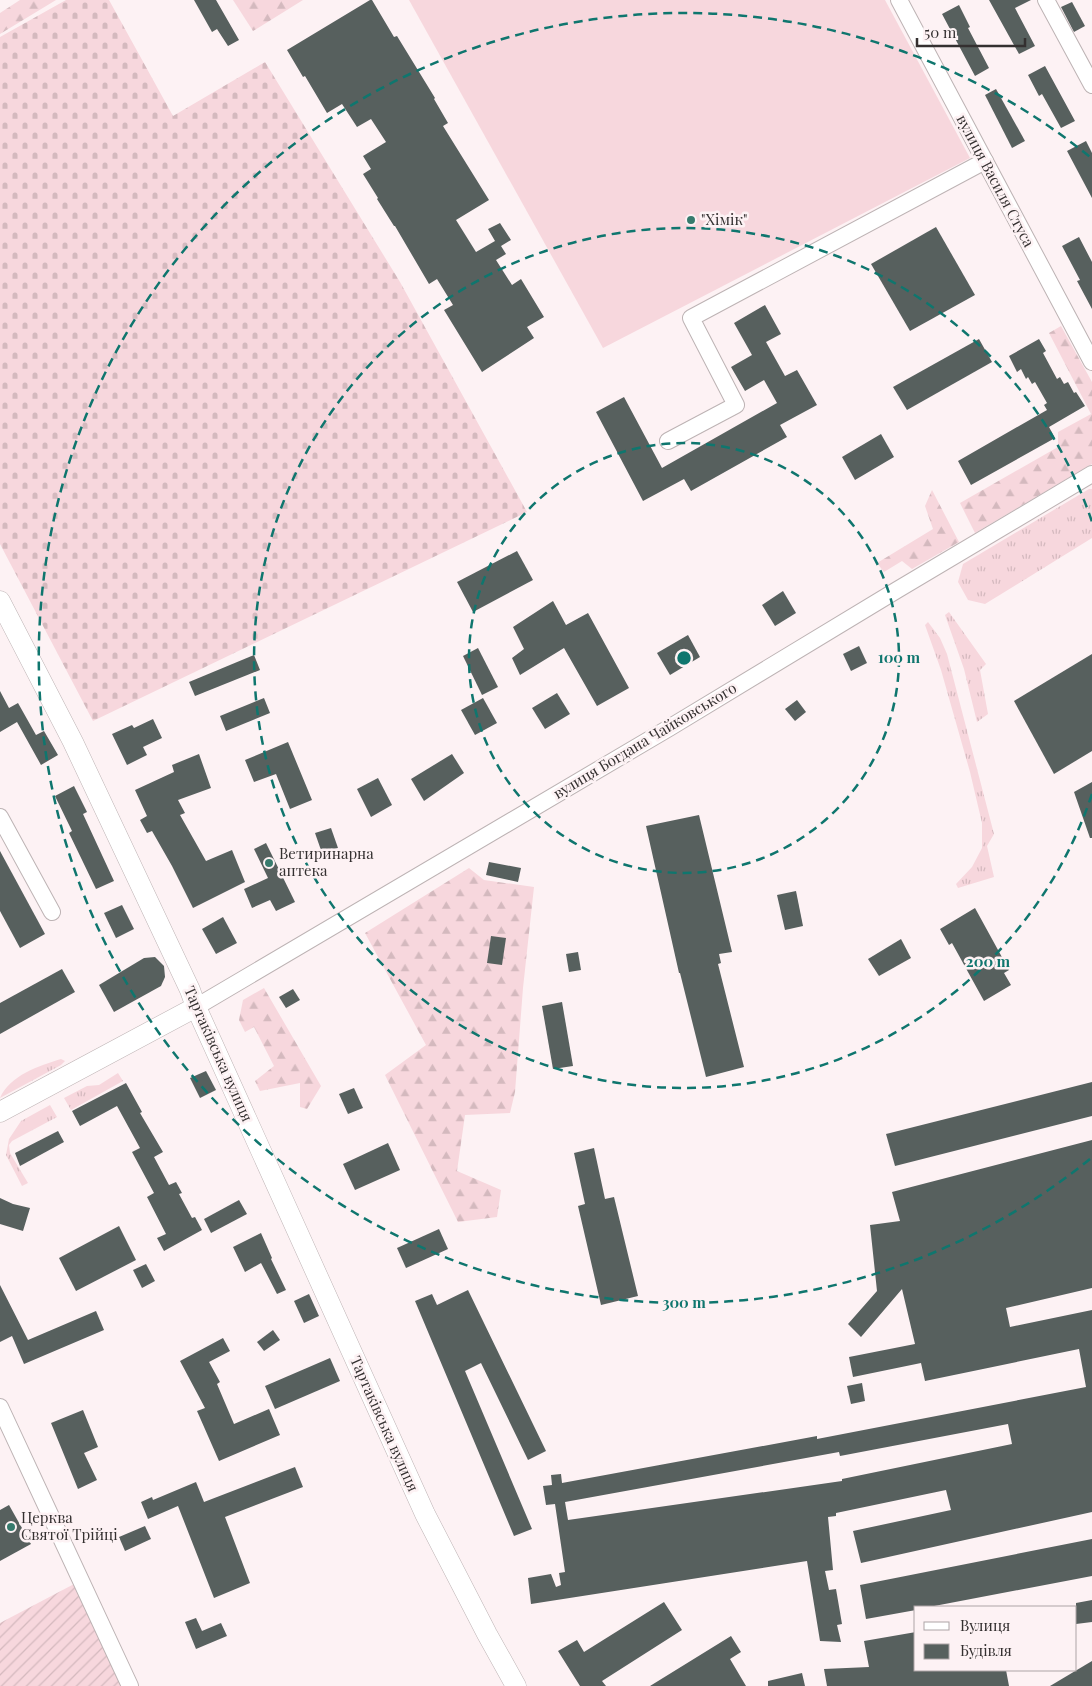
<svg xmlns="http://www.w3.org/2000/svg" width="1092" height="1686" viewBox="0 0 1092 1686" font-family="'Playfair Display',serif">
  <style>
    .grass { fill: url(#grass-tufts) }
    .forest { fill: url(#forest-firs) }
    .cemetery { fill: url(#cemetery-stones) }
    .garden { fill: url(#garden-furrows) }
    .pitch { fill: #f7d7dd }
    .building { fill: #57605e; fill-rule: evenodd }
    .lines { fill: none; stroke-linecap: round; stroke-linejoin: round }
    .minor-casing { stroke: #bdb3b4; stroke-width: 18 }
    .tertiary-casing { stroke: #bdb3b4; stroke-width: 21 }
    .minor { stroke: #fff; stroke-width: 16 }
    .tertiary { stroke: #fff; stroke-width: 20 }
    .ring { fill: none; stroke: #0f766e; stroke-width: 2.5; stroke-dasharray: 9 6 }
    .poi-dot { fill: #377b6d; stroke: #fdf2f4; stroke-width: 2 }
    .labels { text-anchor: middle; stroke-width: 5; stroke-linejoin: round; paint-order: stroke }
    .street-label { font-size: 15px; fill: #343030; stroke: #fdf2f4 }
    .poi-label { font-size: 15px; fill: #343030; stroke: #fdf2f4; text-anchor: start }
    .centre { fill: #0f766e; stroke: #fdf2f4; stroke-width: 2.5 }
    .ring-label { font-size: 15px; text-anchor: middle; font-weight: bold; fill: #0f766e; stroke: #fdf2f4; stroke-width: 5; stroke-linejoin: round; paint-order: stroke }
  </style>
  <defs>
    <pattern id="grass-tufts" width="24" height="20" patternUnits="userSpaceOnUse" patternTransform="scale(1.25)"><rect width="24" height="20" fill="#f7d7dd"/><path d="M3 7l-1-3M5 7V3M7 7l1-3M15 17l-1-3M17 17v-4M19 17l1-3" fill="none" stroke="#d4b9be"/></pattern>
    <pattern id="forest-firs" width="22" height="20" patternUnits="userSpaceOnUse" patternTransform="scale(1.25)"><rect width="22" height="20" fill="#f7d7dd"/><path d="M5 1l3.5 6h-7zM16 11l3.5 6h-7z" fill="#d4b9be"/></pattern>
    <pattern id="cemetery-stones" width="16" height="16" patternUnits="userSpaceOnUse" patternTransform="scale(1.25)"><rect width="16" height="16" fill="#f7d7dd"/><path d="M2 7V4a2 2 0 0 1 4 0v3zM10 15v-3a2 2 0 0 1 4 0v3z" fill="#d4b9be"/></pattern>
    <pattern id="garden-furrows" width="10" height="10" patternUnits="userSpaceOnUse" patternTransform="scale(1.25)"><rect width="10" height="10" fill="#f7d7dd"/><path d="M-1 1l2-2M0 10L10 0M9 11l2-2" fill="none" stroke="#d4b9be"/></pattern>
  </defs>
  <rect width="100%" height="100%" fill="#fdf2f4"/>
  <!-- grass -->
  <g class="grass">
    <polygon points="1089,489 1092,489 1092,538 985,604 968,600 958,582 963,564"/>
    <polygon points="949,612 986,664 980,670 988,714 977,722 964,669 945,615"/>
    <polygon points="928,622 940,638 947,654 994,834 987,846 994,877 958,888 956,884 972,867 982,848 982,823 970,772 941,670 925,625"/>
    <path d="M61,1059l4,2 -4,4 -61,33c10,-23 39,-32 61,-39z"/>
    <polygon points="118,1073 123,1081 71,1110 64,1098 87,1086 99,1085"/>
    <polygon points="50,1105 57,1117 12,1141 9,1145 10,1153 28,1183 22,1186 6,1155 9,1139 21,1121"/>
  </g>
  <!-- forest -->
  <g class="forest">
    <polygon points="20,0 56,0 0,34 0,13"/>
    <polygon points="233,0 303,0 253,31"/>
    <polygon points="1061,326 1092,382 1092,464 975,533 960,503 1058,447 1058,432 1091,414 1049,333"/>
    <polygon points="932,490 959,542 912,569 902,561 884,572 877,563 933,529 925,506"/>
    <polygon points="469,868 484,880 534,887 523,988 515,1092 510,1113 465,1115 457,1171 501,1190 497,1217 458,1222 385,1075 426,1045 365,933"/>
    <polygon points="264,988 321,1086 307,1109 300,1107 300,1083 260,1091 255,1081 274,1066 254,1027 245,1032 239,1020 243,1000"/>
  </g>
  <!-- cemetery -->
  <polygon class="cemetery" points="66,0 109,0 173,116 265,62 400,282 527,512 93,721 0,544 0,37"/>
  <!-- garden -->
  <polygon class="garden" points="76,1583 125,1686 0,1686 0,1623"/>
  <!-- pitch -->
  <polygon class="pitch" points="409,0 885,0 970,158 603,348"/>
  <!-- building -->
  <g class="building">
    <polygon points="194,0 216,0 239,40 228,46 217,29 212,32"/>
    <polygon points="370,0 372,0 394,37 397,36 435,98 434,99 448,123 443,126 489,200 456,220 476,252 495,241 488,229 500,223 511,240 501,246 506,254 496,260 512,285 521,279 544,317 527,327 534,338 482,372 444,310 453,305 437,279 429,284 395,226 394,226 377,199 378,198 363,174 371,169 363,156 386,142 371,119 357,127 342,104 327,113 305,76 303,77 287,50"/>
    <polygon points="989,0 1031,0 1015,8 1035,46 1019,54"/>
    <polygon points="1072,2 1085,26 1074,32 1061,7"/>
    <polygon points="959,5 970,27 968,28 989,68 975,76 942,14"/>
    <polygon points="1045,66 1075,121 1061,128 1042,94 1039,96 1028,75"/>
    <polygon points="996,89 1025,141 1012,148 985,95"/>
    <polygon points="1086,141 1092,153 1092,198 1067,151"/>
    <polygon points="936,227 975,295 910,331 871,264"/>
    <polygon points="1079,237 1092,262 1092,309 1077,281 1080,280 1062,246"/>
    <polygon points="765,305 781,334 766,342 785,376 797,370 817,405 780,425 787,437 691,491 684,479 643,501 596,412 624,397 662,468 777,403 764,380 745,391 731,367 752,355 734,323"/>
    <polygon points="979,339 992,362 907,410 893,387"/>
    <polygon points="1039,339 1046,351 1043,353 1057,379 1060,377 1064,384 1068,382 1074,393 1076,392 1085,406 1049,427 1055,438 971,485 958,461 1047,410 1044,405 1047,403 1035,382 1032,384 1028,377 1026,379 1021,369 1017,372 1009,356"/>
    <polygon points="881,434 894,457 855,480 842,457"/>
    <polygon points="517,551 533,580 473,612 457,582"/>
    <polygon points="783,591 796,613 775,626 762,605"/>
    <polygon points="553,601 566,625 588,613 629,688 597,706 564,648 520,675 512,658 524,649 513,627"/>
    <polygon points="688,635 700,657 670,675 657,653"/>
    <polygon points="859,646 867,663 851,671 843,654"/>
    <polygon points="478,648 498,687 482,695 463,656"/>
    <polygon points="1092,654 1092,751 1054,774 1014,701"/>
    <polygon points="254,655 260,670 195,696 189,682"/>
    <polygon points="0,691 9,708 18,703 36,735 44,731 58,755 41,765 17,722 0,732"/>
    <polygon points="557,693 570,714 545,729 532,708"/>
    <polygon points="264,698 270,713 226,731 220,716"/>
    <polygon points="483,698 497,723 475,735 461,710"/>
    <polygon points="797,700 806,712 795,721 785,709"/>
    <polygon points="153,719 162,738 143,747 147,755 127,765 112,734 132,725 134,728"/>
    <polygon points="288,742 312,800 290,809 276,774 254,782 245,760"/>
    <polygon points="199,754 211,788 178,800 185,813 180,815 206,861 232,850 245,882 193,908 172,866 152,831 147,833 140,820 147,816 135,790 174,772 172,765"/>
    <polygon points="452,754 464,773 424,801 411,779"/>
    <polygon points="378,778 392,805 371,817 357,789"/>
    <polygon points="1092,782 1092,838 1090,838 1074,792"/>
    <polygon points="74,786 87,812 83,814 114,881 96,889 69,833 72,831 55,796"/>
    <polygon points="699,815 732,952 719,954 721,963 718,964 744,1067 706,1077 680,973 679,973 646,826"/>
    <polygon points="331,828 338,848 322,853 315,833"/>
    <polygon points="266,843 295,902 276,911 270,900 252,908 244,889 268,878 254,849"/>
    <polygon points="0,851 45,934 20,948 0,911"/>
    <polygon points="489,862 521,868 518,882 486,875"/>
    <polygon points="796,891 803,926 785,930 777,895"/>
    <polygon points="122,905 134,929 116,938 104,913"/>
    <polygon points="975,908 1009,970 1004,973 1011,985 984,1001 952,943 949,945 940,929"/>
    <polygon points="223,917 237,943 216,954 202,929"/>
    <polygon points="491,936 506,938 502,965 487,963"/>
    <polygon points="901,939 911,958 879,976 868,959"/>
    <polygon points="578,952 581,970 569,972 566,954"/>
    <polygon points="155,957 164,966 165,977 161,986 114,1012 99,985 144,958"/>
    <polygon points="62,969 75,992 0,1034 0,1003"/>
    <polygon points="293,989 300,1000 286,1008 279,997"/>
    <polygon points="562,1002 573,1066 553,1069 542,1006"/>
    <polygon points="206,1071 216,1090 200,1098 190,1078"/>
    <polygon points="1092,1082 1092,1116 895,1166 886,1134"/>
    <polygon points="126,1083 142,1112 140,1113 163,1152 154,1157 169,1185 176,1182 182,1193 179,1194 192,1218 195,1217 202,1230 164,1251 157,1238 166,1234 147,1197 154,1193 132,1152 140,1148 117,1106 80,1126 72,1111"/>
    <polygon points="354,1088 363,1108 348,1114 339,1094"/>
    <polygon points="58,1131 64,1142 20,1166 15,1153"/>
    <path d="M1092,1140v148l-86,20 4,19 82,-17v202l-231,51 -8,-32 98,-21 -5,-20 -110,23v3l-8,1 5,53 -8,1 4,19 7,-1 6,35 -5,1 4,17 -21,-1 -13,-80 -276,43 -3,-26 23,-4 5,13 5,-2 -2,-12 6,-1 -10,-68 -9,1 -3,-19 9,-1 -1,-10 10,-1 1,9 255,-47v3l269,-52 -7,-38 -154,32 -4,-18 -68,14 -4,-20 66,-13 -13,-55 -41,48 -13,-13 29,-33 -7,-66 30,-4 -8,-29zM1008,1424l4,20 -170,35v2l-274,39 -3,-18 274,-50 1,4z"/>
    <polygon points="388,1143 400,1170 355,1190 343,1164"/>
    <polygon points="594,1148 605,1199 614,1197 638,1296 601,1305 578,1206 585,1204 574,1153"/>
    <polygon points="0,1198 13,1204 30,1208 23,1231 0,1224"/>
    <polygon points="239,1200 247,1214 211,1233 204,1219"/>
    <polygon points="119,1226 136,1260 76,1291 59,1258"/>
    <polygon points="439,1229 448,1249 406,1268 397,1248"/>
    <polygon points="261,1233 272,1258 271,1259 286,1290 277,1294 261,1263 245,1272 233,1247"/>
    <polygon points="146,1264 155,1281 142,1288 133,1270"/>
    <polygon points="0,1285 28,1340 96,1311 104,1330 24,1364 12,1336 0,1342"/>
    <polygon points="468,1290 546,1451 528,1460 481,1363 465,1371 532,1529 514,1536 415,1301 432,1294 437,1305"/>
    <polygon points="309,1294 319,1316 304,1323 294,1301"/>
    <polygon points="273,1330 280,1340 264,1351 257,1342"/>
    <polygon points="223,1338 230,1351 209,1362 220,1382 217,1384 234,1424 269,1409 280,1435 219,1461 197,1411 205,1408 180,1361"/>
    <polygon points="330,1358 340,1381 275,1409 265,1386"/>
    <polygon points="862,1383 865,1401 851,1404 847,1386"/>
    <polygon points="83,1410 98,1447 84,1453 97,1480 78,1489 51,1423"/>
    <polygon points="295,1467 303,1487 225,1517 250,1583 214,1598 178,1506 148,1519 141,1502 152,1497 153,1500 196,1482 204,1502"/>
    <polygon points="9,1505 31,1544 0,1561 0,1510"/>
    <polygon points="145,1526 151,1539 125,1551 119,1537"/>
    <polygon points="1092,1539 1092,1576 929,1607 916,1607 916,1610 866,1619 860,1585"/>
    <polygon points="1092,1600 1092,1622 1076,1624 1076,1603"/>
    <polygon points="664,1602 682,1630 602,1681 606,1686 580,1686 558,1651 577,1640 584,1652"/>
    <polygon points="196,1618 202,1631 221,1623 227,1636 196,1649 185,1622"/>
    <polygon points="916,1632 916,1670 1006,1670 1009,1686 827,1686 824,1669 869,1667 864,1641"/>
    <polygon points="731,1636 741,1652 730,1659 746,1686 650,1686"/>
    <polygon points="1092,1661 1092,1686 1050,1686"/>
    <polygon points="802,1673 805,1686 768,1686 768,1681"/>
  </g>
  <g class="lines">
    <!-- minor casing -->
    <g class="minor-casing">
      <g id="minor">
        <polyline points="899,0 1092,362"/>
        <polyline points="1046,0 1092,85"/>
        <polyline points="668,441 736,405 691,318 985,161"/>
        <polyline points="0,817 52,912"/>
        <polyline points="196,1007 669,728 897,590 1092,474"/>
        <polyline points="0,1407 130,1686"/>
      </g>
    </g>
    <!-- tertiary casing -->
    <g class="tertiary-casing">
      <g id="tertiary">
        <polyline points="0,601 73,742 190,990 196,1007 425,1514 487,1634 516,1686"/>
        <polyline points="0,1112 196,1007"/>
      </g>
    </g>
    <!-- minor -->
    <use href="#minor" class="minor"/>
    <!-- tertiary -->
    <use href="#tertiary" class="tertiary"/>
  </g>
  <!-- distance rings -->
  <g class="ring">
    <circle cx="684" cy="658" r="215"/>
    <path d="M1092 794A430 430 0 1 1 1092 522"/>
    <path d="M1090 1159A645 645 0 1 1 1090 157"/>
  </g>
  <!-- markers -->
  <g class="poi-dot">
    <circle cx="691" cy="220" r="5"/>
    <circle cx="269" cy="863" r="5"/>
    <circle cx="11" cy="1527" r="5"/>
  </g>
  <g class="labels">
    <!-- street labels -->
    <g class="street-label">
      <text transform="translate(995 181) rotate(62)" y="5">вулиця Василя Стуса</text>
      <text transform="translate(645 741) rotate(-31)" y="5">вулиця Богдана Чайковського</text>
      <text transform="translate(218 1054) rotate(66)" y="5">Тартаківська вулиця</text>
      <text transform="translate(384 1424) rotate(66)" y="5">Тартаківська вулиця</text>
    </g>
    <!-- poi labels -->
    <g class="poi-label">
      <text x="701" y="225">"Хімік"</text>
      <text x="279" y="859">Ветиринарна<tspan x="279" dy="17">аптека</tspan></text>
      <text x="21" y="1523">Церква<tspan x="21" dy="17">Святої Трійці</tspan></text>
    </g>
  </g>
  <circle cx="684" cy="658" r="8" class="centre"/>
  <g class="ring-label">
    <text x="899" y="663">100 m</text>
    <text x="988" y="967">200 m</text>
    <text x="684" y="1308">300 m</text>
  </g>
  <!-- legend -->
  <rect x="914" y="1606" width="162" height="65" fill="#fdf2f4" stroke="#ada4a6"/>
  <rect x="924" y="1622" width="25" height="8" fill="#ffffff" stroke="#ada4a6"/>
  <text x="960" y="1631" font-size="15" fill="#343030">Вулиця</text>
  <rect x="924" y="1644" width="25" height="15" fill="#57605e" stroke="#ada4a6"/>
  <text x="960" y="1656" font-size="15" fill="#343030">Будівля</text>
  <!-- scale -->
  <path d="M917 38v8h108v-8" fill="none" stroke="#343030" stroke-width="2.5"/>
  <text x="924" y="38" font-size="15" fill="#343030" stroke="#fdf2f4" stroke-width="4" paint-order="stroke">50 m</text>
</svg>
